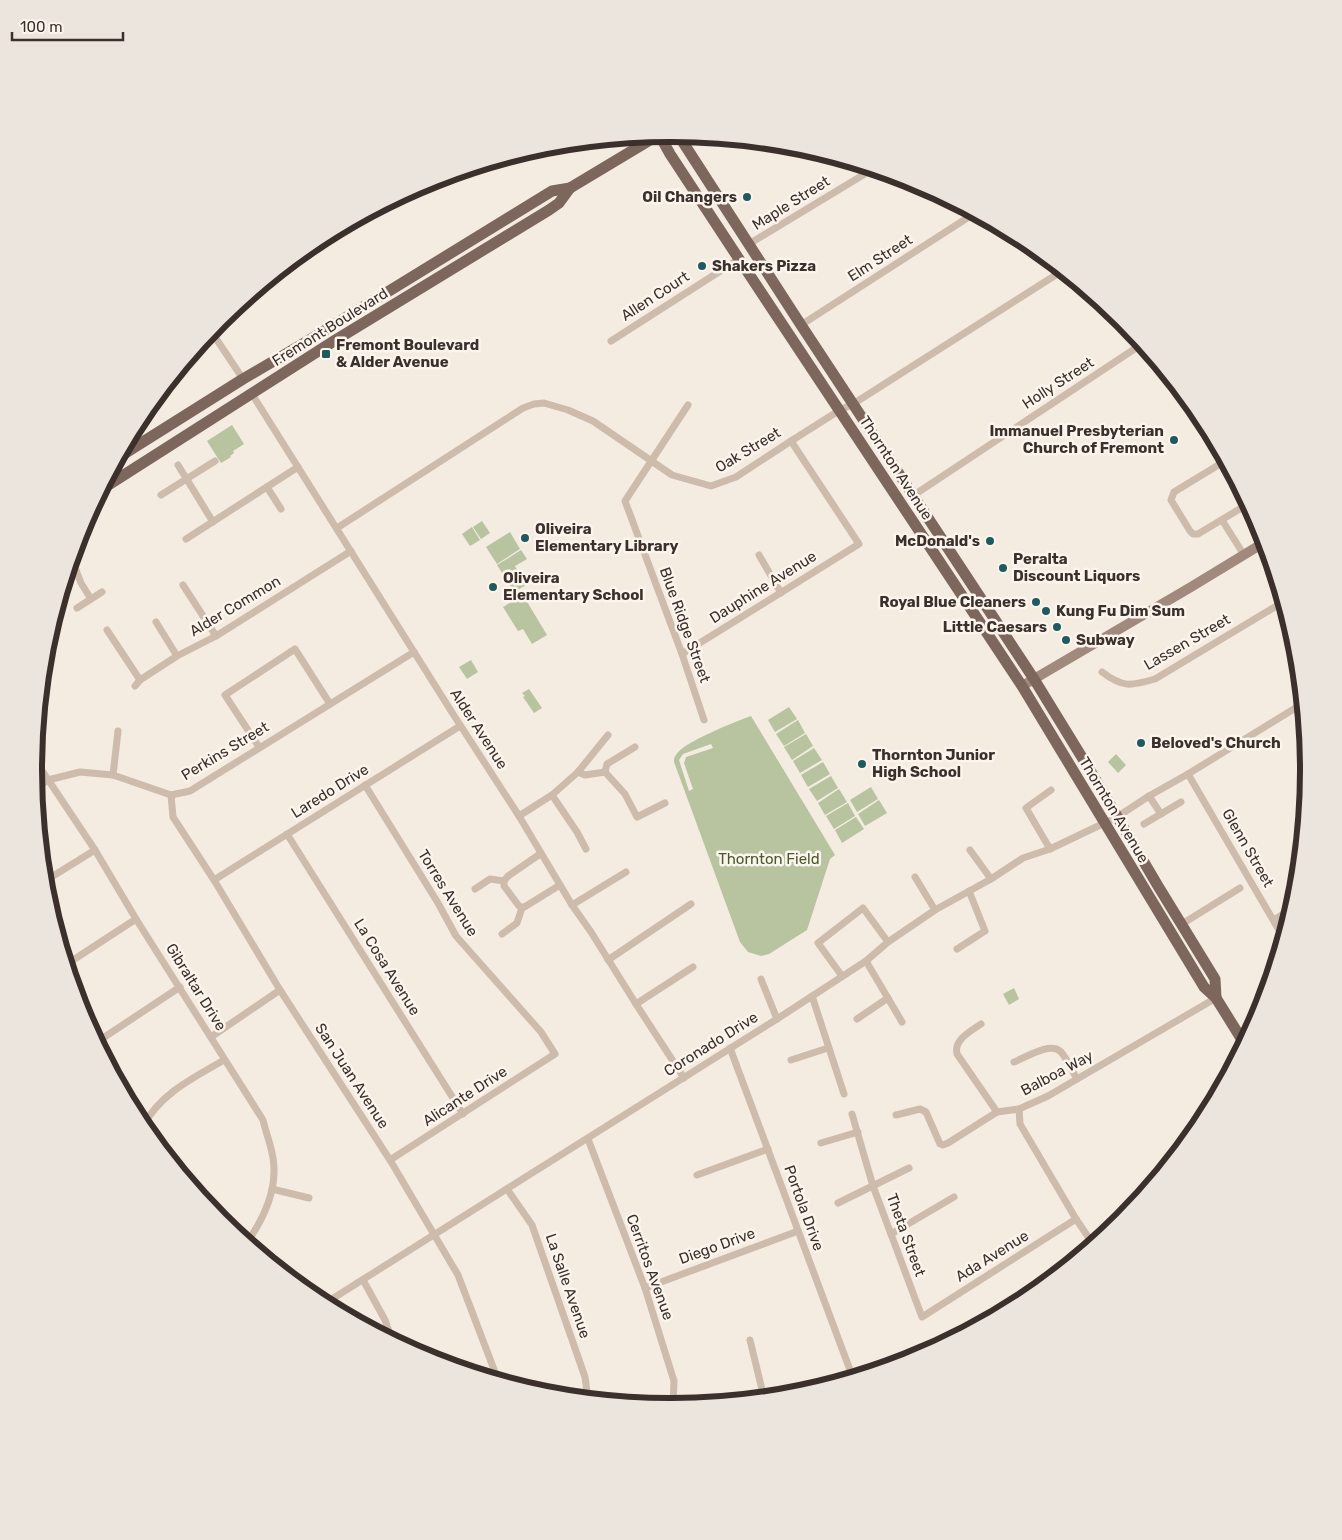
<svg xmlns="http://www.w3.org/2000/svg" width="1342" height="1540" viewBox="0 0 1342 1540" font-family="Rubik,sans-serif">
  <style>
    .park { fill: #b8c4a0; fill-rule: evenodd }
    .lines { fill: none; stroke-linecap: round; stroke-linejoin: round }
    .minor { stroke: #cdbbac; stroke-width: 7 }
    .secondary { stroke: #a18a7d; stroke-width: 10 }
    .primary { stroke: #7d675c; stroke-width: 11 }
    .poi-dot { fill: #1f5a5e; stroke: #fbf5ee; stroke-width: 2 }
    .labels { text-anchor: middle; stroke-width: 5; stroke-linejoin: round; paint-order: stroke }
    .poi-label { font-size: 15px; font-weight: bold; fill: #3b302b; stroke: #fbf5ee; text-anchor: start }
    .street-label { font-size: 15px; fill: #3b302b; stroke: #fbf5ee }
    .park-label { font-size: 15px; fill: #4a5a2e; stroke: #fbf5ee }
    .rim { fill: none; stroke: #3b302b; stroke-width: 6 }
  </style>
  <rect width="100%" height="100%" fill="#f4ebe1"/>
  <!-- park -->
  <g class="park">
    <polygon points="232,425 244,444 233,451 234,453 230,456 231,457 221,463 207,441"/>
    <polygon points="482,521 490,533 481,539 473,527"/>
    <polygon points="472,527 480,540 470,546 462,534"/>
    <polygon points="510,532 520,549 497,564 486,547"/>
    <polygon points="521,550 527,559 515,566 520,575 508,582 497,565"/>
    <polygon points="521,576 526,585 514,592 509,584"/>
    <polygon points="523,595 547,635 532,644 523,629 518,631 503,607"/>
    <polygon points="471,660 478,672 467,679 459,667"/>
    <polygon points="529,689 542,708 534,713 523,697 525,696 522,693"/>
    <polygon points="789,707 797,719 775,732 768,720"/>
    <path d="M751,716l84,139 -5,4 -23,71 -38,24 -8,2 -13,-4 -8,-10 -66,-180c0,-3 0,-5 2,-7 7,-13 59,-33 75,-39zM711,744l2,4 -27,9 -2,6 9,26 -4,2 -10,-31 4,-6z"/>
    <polygon points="798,720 805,733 784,746 776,734"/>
    <polygon points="806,734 813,746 792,760 784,747"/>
    <polygon points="814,748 822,760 800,773 793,761"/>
    <polygon points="1116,754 1126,765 1118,773 1108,762"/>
    <polygon points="823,762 830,774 808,787 801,775"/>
    <polygon points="831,776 838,788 817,801 809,789"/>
    <polygon points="871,787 878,799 857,812 850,800"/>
    <polygon points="839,789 847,802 825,815 818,803"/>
    <polygon points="879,800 887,813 865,826 858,814"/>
    <polygon points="848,803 855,816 834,829 826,816"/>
    <polygon points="856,817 864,829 842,843 835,830"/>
    <polygon points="1014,988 1019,999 1009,1005 1003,994"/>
  </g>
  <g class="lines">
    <!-- minor -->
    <g class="minor">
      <polyline points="749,244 873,169"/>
      <polyline points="801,325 975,213"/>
      <polyline points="211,331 243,379"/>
      <polyline points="611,341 739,259"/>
      <polyline points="252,394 453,714 519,816 572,905 591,932 636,1004 684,1078"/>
      <polyline points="688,405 625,501 682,654 704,720"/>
      <polyline points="1225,461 1174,492 1171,500 1190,531 1193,534 1198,534 1248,504"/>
      <polyline points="178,465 213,522"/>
      <polyline points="267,487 281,509"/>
      <polyline points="161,495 215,461"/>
      <polyline points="914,495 1142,344"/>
      <polyline points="1222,520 1244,555"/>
      <polyline points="337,528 523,408 534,404 544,403 568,410 593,421 672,475 711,486 736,477 791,441 840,410 853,404 1062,271"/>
      <polyline points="186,539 298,467"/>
      <polyline points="759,555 781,593"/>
      <polyline points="72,560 81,583 91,599"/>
      <polyline points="183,585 216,636"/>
      <polyline points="77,608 102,592"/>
      <polyline points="156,622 177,656"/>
      <polyline points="107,630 140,680"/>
      <polyline points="682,654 859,544 791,441"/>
      <path d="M1102,672c21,16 29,14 53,7l128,-77"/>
      <polyline points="135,686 140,680 177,656 216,636 351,551"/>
      <polyline points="259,747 225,695 295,649 330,704"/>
      <path d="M35,760l60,90 41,69 127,201c3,13 8,25 10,38 5,30 -9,61 -26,84"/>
      <polyline points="578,772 585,775 605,772 625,794 637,817 665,803"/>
      <polyline points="605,772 607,764 635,747"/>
      <polyline points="1188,774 1283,937"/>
      <polyline points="113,775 118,731"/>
      <polyline points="365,785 438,903 456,936 541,1032 555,1054 390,1160"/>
      <polyline points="36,788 48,780 80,772 113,775 171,795 190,791 414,652"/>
      <polyline points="171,795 173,817 214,880 280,990 390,1160 458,1275 498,1380"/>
      <polyline points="552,795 577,832 586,849"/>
      <polyline points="1149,796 1161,814"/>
      <polyline points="519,816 552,795 578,772 608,735"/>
      <polyline points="1144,824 1181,802"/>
      <polyline points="287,834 463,1114"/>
      <polyline points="1050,849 1026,808 1051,790"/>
      <polyline points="970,850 991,879"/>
      <polyline points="540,854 508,876 504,881 504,886 519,906 522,908 526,906 560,885"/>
      <polyline points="915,877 935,910"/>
      <polyline points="214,880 460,726"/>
      <polyline points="45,881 95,850"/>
      <polyline points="475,889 490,879 504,881"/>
      <polyline points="572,905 626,872"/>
      <polyline points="1274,920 1291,909"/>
      <polyline points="1182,924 1240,888"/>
      <polyline points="502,934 517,923 522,908"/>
      <polyline points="957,949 985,931 969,891"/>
      <polyline points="608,960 691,904"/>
      <polyline points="866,961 902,1022"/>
      <polyline points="67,964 136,919"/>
      <polyline points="842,976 818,943 863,908 888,942"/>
      <polyline points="761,979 777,1019"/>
      <polyline points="812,996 844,1094"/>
      <polyline points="636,1004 693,967"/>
      <polyline points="857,1019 888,998"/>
      <path d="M981,1024c-10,7 -28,16 -24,30l40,58"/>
      <polyline points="211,1037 280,990"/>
      <polyline points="97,1042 180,987"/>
      <polyline points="730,1048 853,1378"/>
      <polyline points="791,1060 828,1048"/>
      <path d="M1014,1062c11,-4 35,-20 46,-11 5,4 13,21 17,28"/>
      <polyline points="1019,1109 1020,1124 1076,1219 1093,1244"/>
      <polyline points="852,1114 873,1186 922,1317 1076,1219"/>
      <polyline points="896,1115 920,1109 926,1112 940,1144 943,1145 948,1143 997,1112 1019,1109 1048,1096 1216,998"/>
      <path d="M143,1126c18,-33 50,-48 81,-66"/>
      <polyline points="588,1139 645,1288 674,1381 673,1407"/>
      <polyline points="821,1143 858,1132"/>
      <polyline points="697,1175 768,1149"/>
      <polyline points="272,1189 309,1198"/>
      <polyline points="507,1189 532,1225 585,1377 588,1399"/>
      <polyline points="838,1203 909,1168"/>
      <polyline points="891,1234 954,1197"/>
      <polyline points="363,1280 385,1320 392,1340"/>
      <polyline points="645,1288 798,1231"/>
      <polyline points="324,1304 777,1019 866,961 888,942 935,910 991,879 1023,858 1050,849 1117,817 1149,796 1188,774 1302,704"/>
      <polyline points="750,1340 764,1398"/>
    </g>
    <!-- secondary -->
    <polyline class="secondary" points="1022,686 1191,587 1265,542"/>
    <!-- primary -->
    <g class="primary">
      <polyline points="677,133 801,325 1034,679 1091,772 1158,886 1215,979 1216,998"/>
      <polyline points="659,134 670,154 739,259 1022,686 1204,987 1216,998 1244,1043"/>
      <polyline points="119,457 243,379 306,342 552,191 570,188"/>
      <polyline points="102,489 334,341 549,210 559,203 570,188 660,134"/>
    </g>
  </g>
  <!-- markers -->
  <g class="poi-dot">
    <circle cx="747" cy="197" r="5"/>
    <circle cx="702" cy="266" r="5"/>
    <rect x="321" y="349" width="10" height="10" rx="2.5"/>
    <circle cx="1174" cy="440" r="5"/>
    <circle cx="525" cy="538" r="5"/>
    <circle cx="990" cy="541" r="5"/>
    <circle cx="1003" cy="568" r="5"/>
    <circle cx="493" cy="587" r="5"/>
    <circle cx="1036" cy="602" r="5"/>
    <circle cx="1046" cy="611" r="5"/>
    <circle cx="1057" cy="627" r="5"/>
    <circle cx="1066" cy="640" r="5"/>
    <circle cx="1141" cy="743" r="5"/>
    <circle cx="862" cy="764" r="5"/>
  </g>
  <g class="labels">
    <!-- poi labels -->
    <g class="poi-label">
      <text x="737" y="202" text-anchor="end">Oil Changers</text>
      <text x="712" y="271">Shakers Pizza</text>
      <text x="336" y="350">Fremont Boulevard<tspan x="336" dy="17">&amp; Alder Avenue</tspan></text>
      <text x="1164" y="436" text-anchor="end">Immanuel Presbyterian<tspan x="1164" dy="17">Church of Fremont</tspan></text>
      <text x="535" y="534">Oliveira<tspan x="535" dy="17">Elementary Library</tspan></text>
      <text x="980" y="546" text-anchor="end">McDonald's</text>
      <text x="1013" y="564">Peralta<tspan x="1013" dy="17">Discount Liquors</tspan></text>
      <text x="503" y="583">Oliveira<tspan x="503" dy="17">Elementary School</tspan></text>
      <text x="1026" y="607" text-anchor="end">Royal Blue Cleaners</text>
      <text x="1056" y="616">Kung Fu Dim Sum</text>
      <text x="1047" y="632" text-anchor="end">Little Caesars</text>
      <text x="1076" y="645">Subway</text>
      <text x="1151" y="748">Beloved's Church</text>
      <text x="872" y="760">Thornton Junior<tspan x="872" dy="17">High School</tspan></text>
    </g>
    <!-- street labels -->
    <g class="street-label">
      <text transform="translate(791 203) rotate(-32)" y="5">Maple Street</text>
      <text transform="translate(880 258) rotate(-33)" y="5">Elm Street</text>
      <text transform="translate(655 296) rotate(-33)" y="5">Allen Court</text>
      <text transform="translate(330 327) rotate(-32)" y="5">Fremont Boulevard</text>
      <text transform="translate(1058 383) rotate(-33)" y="5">Holly Street</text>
      <text transform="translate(748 450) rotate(-31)" y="5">Oak Street</text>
      <text transform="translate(896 468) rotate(57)" y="5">Thornton Avenue</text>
      <text transform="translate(763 587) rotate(-32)" y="5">Dauphine Avenue</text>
      <text transform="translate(235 606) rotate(-31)" y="5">Alder Common</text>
      <text transform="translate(685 625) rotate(70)" y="5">Blue Ridge Street</text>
      <text transform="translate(1187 642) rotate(-30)" y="5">Lassen Street</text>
      <text transform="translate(479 729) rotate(57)" y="5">Alder Avenue</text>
      <text transform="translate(225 751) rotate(-31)" y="5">Perkins Street</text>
      <text transform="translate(330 791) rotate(-32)" y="5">Laredo Drive</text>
      <text transform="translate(1114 810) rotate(59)" y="5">Thornton Avenue</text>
      <text transform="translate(1248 848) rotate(60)" y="5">Glenn Street</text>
      <text transform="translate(448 893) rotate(58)" y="5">Torres Avenue</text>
      <text transform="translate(387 967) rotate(58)" y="5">La Cosa Avenue</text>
      <text transform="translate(196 987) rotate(58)" y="5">Gibraltar Drive</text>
      <text transform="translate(711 1044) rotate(-32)" y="5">Coronado Drive</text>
      <text transform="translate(1057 1073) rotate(-28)" y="5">Balboa Way</text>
      <text transform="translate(352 1076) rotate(57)" y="5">San Juan Avenue</text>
      <text transform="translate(465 1096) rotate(-33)" y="5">Alicante Drive</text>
      <text transform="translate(804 1208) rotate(70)" y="5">Portola Drive</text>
      <text transform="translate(906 1235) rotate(70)" y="5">Theta Street</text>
      <text transform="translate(717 1246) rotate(-20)" y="5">Diego Drive</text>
      <text transform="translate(992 1256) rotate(-32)" y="5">Ada Avenue</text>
      <text transform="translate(650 1267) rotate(70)" y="5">Cerritos Avenue</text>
      <text transform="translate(568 1286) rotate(71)" y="5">La Salle Avenue</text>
    </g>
    <!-- park labels -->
    <g class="park-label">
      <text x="769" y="864">Thornton Field</text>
    </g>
  </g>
  <!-- crop -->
  <path d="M0 0H1342V1540H0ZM670 142H672A628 628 0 0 1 1300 770V770A628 628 0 0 1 672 1398H670A628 628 0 0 1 42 770V770A628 628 0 0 1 670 142Z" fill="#ece5de" fill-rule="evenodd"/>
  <path class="rim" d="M670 142H672A628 628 0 0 1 1300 770V770A628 628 0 0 1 672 1398H670A628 628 0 0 1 42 770V770A628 628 0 0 1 670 142Z"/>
  <!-- scale -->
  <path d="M12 32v8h111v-8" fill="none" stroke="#3b302b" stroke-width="2.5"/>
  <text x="20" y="32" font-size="15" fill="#3b302b" stroke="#fbf5ee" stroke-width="4" paint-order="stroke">100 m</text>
</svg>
